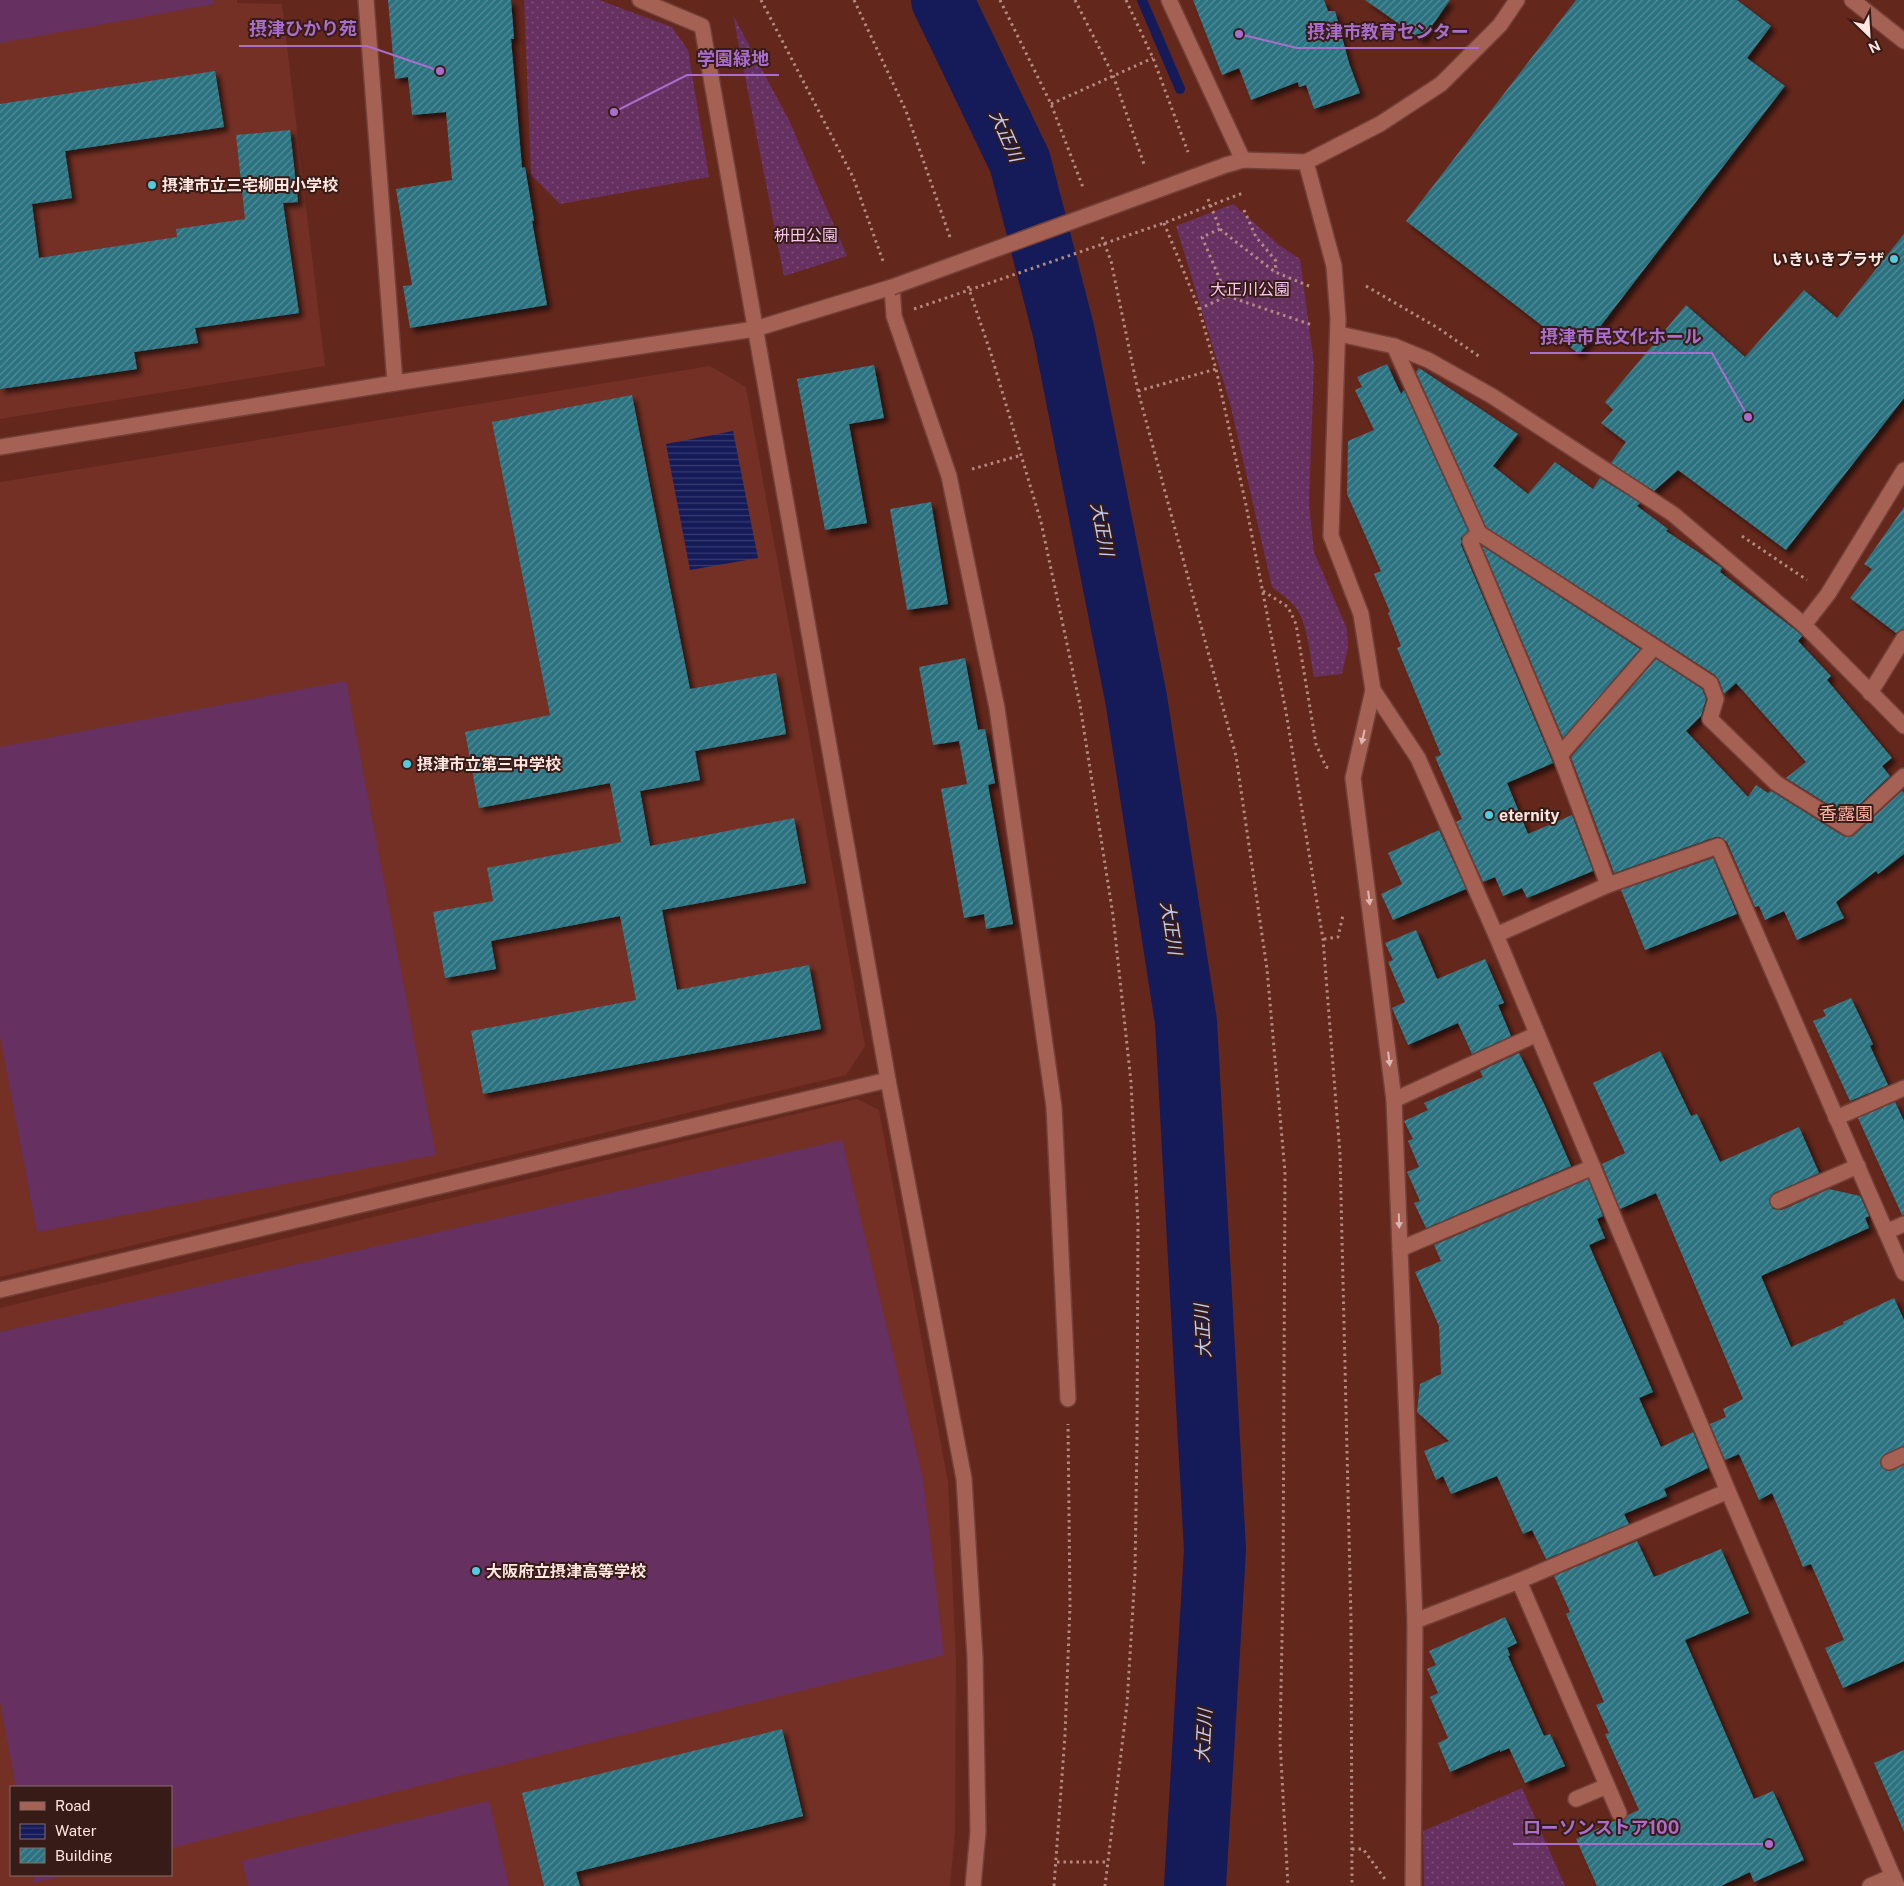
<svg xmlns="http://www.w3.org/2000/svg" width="1904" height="1886" viewBox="0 0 1904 1886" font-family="'Public Sans','Noto Sans JP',sans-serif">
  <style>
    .built { fill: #743024; fill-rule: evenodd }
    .grass { fill: url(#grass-dots) }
    .garden { fill: #663060 }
    .water { fill: url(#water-rules) }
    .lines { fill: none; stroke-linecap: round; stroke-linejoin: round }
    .stream { stroke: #141b58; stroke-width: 10 }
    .river { stroke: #141b58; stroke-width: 62 }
    .building { fill: url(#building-hatch); filter: url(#shadow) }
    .minor-casing { stroke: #724038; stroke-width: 18 }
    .path { stroke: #b48a82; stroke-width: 3; stroke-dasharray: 2.5 4; stroke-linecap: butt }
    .minor { stroke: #a46154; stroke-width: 15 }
    .minor-bridge-casing { stroke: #724038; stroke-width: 18; stroke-linecap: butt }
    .path-bridge { stroke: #b48a82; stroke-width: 3; stroke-dasharray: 2.5 4; stroke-linecap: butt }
    .minor-bridge { stroke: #a46154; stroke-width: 15 }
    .oneway { fill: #deb7b0 }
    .poi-dot { fill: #55cadf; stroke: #371b16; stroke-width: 2 }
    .labels { text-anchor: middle; stroke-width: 4; stroke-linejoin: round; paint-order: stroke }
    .poi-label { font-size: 16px; font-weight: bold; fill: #fee6e1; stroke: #371b16; text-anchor: start }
    .park-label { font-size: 16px; fill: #fbc6f2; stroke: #371b16 }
    .water-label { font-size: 18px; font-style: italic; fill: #c2cdf4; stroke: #371b16 }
    .neighbourhood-label { font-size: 18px; fill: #feb3a4; stroke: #371b16 }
    .leader { fill: none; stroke: #a96dcb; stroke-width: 2 }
    .callout-dot { fill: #a96dcb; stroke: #371b16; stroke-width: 2 }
    .callout-label { font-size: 18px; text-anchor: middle; font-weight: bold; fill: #a96dcb; stroke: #371b16; stroke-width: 4; stroke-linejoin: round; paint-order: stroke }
  </style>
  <defs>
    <pattern id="grass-dots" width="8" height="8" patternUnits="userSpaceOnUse" patternTransform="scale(1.25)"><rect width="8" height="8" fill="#663060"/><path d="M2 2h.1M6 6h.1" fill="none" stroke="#7d4e76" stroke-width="1.8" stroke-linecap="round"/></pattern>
    <pattern id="water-rules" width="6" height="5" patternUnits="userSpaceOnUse" patternTransform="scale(1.25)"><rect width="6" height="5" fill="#141b58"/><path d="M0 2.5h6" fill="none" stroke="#373c70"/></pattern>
    <pattern id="building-hatch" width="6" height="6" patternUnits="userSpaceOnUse" patternTransform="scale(1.25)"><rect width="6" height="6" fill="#2b7280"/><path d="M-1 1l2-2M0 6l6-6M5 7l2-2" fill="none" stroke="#558d98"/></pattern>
    <filter id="shadow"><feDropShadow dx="4.5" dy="4.5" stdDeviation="2.5" flood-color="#0009"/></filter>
  </defs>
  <rect width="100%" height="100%" fill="#64271c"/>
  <!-- built -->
  <g class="built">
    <polygon points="0,0 237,0 237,3 282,4 325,366 0,419"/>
    <polygon points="710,366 746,387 865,1046 846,1075 0,1277 0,482"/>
    <path d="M857,1099l22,11 69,372 8,178 -1,172 -5,54h-950v-578zM11,1787h160v88h-160z"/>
  </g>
  <!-- grass -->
  <g class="grass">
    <polygon points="524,0 599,0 672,27 688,50 709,177 560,204 531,175"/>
    <polygon points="733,15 789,120 847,256 784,276"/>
    <path d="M1233,204l46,41 21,14 14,105 -5,139 5,49 33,77 1,18 -6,27 -28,3c-4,-20 -6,-53 -18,-69 -6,-9 -16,-14 -24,-21l-42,-184 -54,-177z"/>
    <polygon points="1522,1788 1565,1886 1424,1886 1423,1831"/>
  </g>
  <!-- garden -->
  <g class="garden">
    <polygon points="0,0 214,0 214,4 0,43"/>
    <polygon points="346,681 436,1155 37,1232 0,1036 0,747"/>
    <polygon points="842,1140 923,1479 944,1655 171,1848 171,1787 16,1787 0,1702 0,1332"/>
    <polygon points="489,1801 509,1886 248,1886 242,1861"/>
    <polygon points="33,1875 66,1875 34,1883"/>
  </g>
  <!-- water -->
  <polygon class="water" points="733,431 758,558 690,570 666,444"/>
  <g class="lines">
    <!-- stream -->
    <polyline class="stream" points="1142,0 1180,89"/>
    <!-- river -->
    <polyline class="river" points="942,0 1020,162 1064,333 1136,698 1186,1022 1215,1550 1195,1886"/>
  </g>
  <!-- building -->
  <g class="building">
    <polygon points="388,0 511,0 514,39 511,39 522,168 525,167 534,221 532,221 547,305 410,328 403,286 412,285 396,189 452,180 446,112 412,115 408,77 395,79"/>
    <polygon points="1193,0 1324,0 1328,11 1335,11 1349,63 1360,93 1314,109 1306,85 1299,87 1298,82 1251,100 1239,68 1222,75"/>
    <polygon points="1365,0 1450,0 1422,40"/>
    <polygon points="1576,0 1737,0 1771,26 1747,58 1785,86 1579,354 1406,221"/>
    <polygon points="215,71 224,127 65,151 72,198 32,204 39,258 177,237 176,229 245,219 236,135 290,130 298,202 283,203 299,313 195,328 198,343 134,352 137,369 0,389 0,104"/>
    <polygon points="1904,234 1904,398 1786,550 1678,470 1654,491 1611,463 1626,442 1601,423 1613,410 1605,402 1686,305 1745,357 1804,290 1837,318"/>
    <polygon points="1387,364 1401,394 1404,390 1468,531 1461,538 1461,545 1553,763 1507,783 1528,834 1572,815 1593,871 1527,898 1522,888 1503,896 1495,877 1483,882 1456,822 1462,819 1435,757 1441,755 1397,648 1401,646 1388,613 1390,612 1374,574 1381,571 1347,494 1348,441 1374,430 1355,390 1362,387 1357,377"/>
    <polygon points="874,365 884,418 849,424 867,523 825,530 797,379"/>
    <polygon points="1419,368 1518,434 1493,466 1528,494 1555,462 1593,489 1600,478 1640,503 1637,506 1668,529 1666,531 1722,568 1720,572 1798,632 1802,636 1798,641 1831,676 1827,680 1892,758 1882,766 1890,776 1847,816 1786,778 1806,762 1736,683 1724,694 1719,680 1715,675 1486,527 1416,372"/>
    <polygon points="632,395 690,689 776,673 786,734 695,751 700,780 640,791 650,846 794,818 806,883 662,910 677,990 809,965 821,1029 483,1094 471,1031 636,1000 620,916 491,941 496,969 445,978 433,912 493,901 487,868 621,842 610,783 479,808 465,732 550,715 492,422"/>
    <polygon points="931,502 948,604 907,610 890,509"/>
    <polygon points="1904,507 1904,629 1896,633 1850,598 1872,569 1864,564"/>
    <polygon points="1482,546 1640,649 1563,738"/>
    <polygon points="965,658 978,730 985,729 995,783 988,785 1013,924 986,929 984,914 964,918 941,789 967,784 959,741 933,745 919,667"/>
    <polygon points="1656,659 1702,689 1706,699 1701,716 1686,731 1748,797 1756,785 1768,793 1771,791 1843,836 1848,837 1854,835 1902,791 1904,793 1904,854 1878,874 1876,871 1836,902 1844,918 1797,940 1784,911 1765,920 1759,906 1755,907 1727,842 1720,837 1715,837 1614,873 1571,757"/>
    <polygon points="1439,830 1466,889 1393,920 1381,894 1402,884 1388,853"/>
    <polygon points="1713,858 1737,914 1645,950 1621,890"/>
    <polygon points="1416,930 1437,979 1485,959 1504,1003 1498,1005 1511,1036 1472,1054 1458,1023 1408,1045 1392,1008 1405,1002 1388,962 1393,960 1385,943"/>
    <polygon points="1851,998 1873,1044 1870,1046 1888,1085 1850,1101 1813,1021 1826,1016 1823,1010"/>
    <polygon points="1660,1051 1691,1116 1697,1114 1720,1162 1799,1127 1819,1173 1774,1193 1769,1200 1773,1209 1782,1210 1829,1189 1860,1196 1869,1216 1865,1218 1869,1228 1761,1276 1791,1347 1844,1324 1843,1322 1894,1298 1904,1320 1904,1446 1885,1454 1880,1462 1881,1466 1888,1471 1904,1465 1904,1661 1843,1688 1825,1648 1844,1640 1811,1564 1803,1567 1772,1493 1759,1500 1739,1454 1725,1460 1710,1424 1726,1417 1723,1409 1743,1399 1656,1193 1620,1209 1602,1164 1625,1153 1593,1083"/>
    <polygon points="1519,1053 1545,1106 1571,1166 1426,1228 1414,1203 1420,1201 1407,1172 1419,1167 1408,1141 1413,1139 1404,1121 1428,1110 1424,1103 1483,1077 1480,1071"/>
    <polygon points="1895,1102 1904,1121 1904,1215 1902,1215 1858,1118"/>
    <polygon points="1588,1179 1603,1216 1597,1219 1605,1238 1589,1245 1653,1392 1639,1398 1661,1447 1693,1432 1708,1468 1664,1489 1667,1496 1624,1514 1629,1524 1546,1559 1532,1530 1523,1534 1497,1476 1451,1494 1443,1476 1436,1480 1424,1451 1449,1441 1417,1412 1420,1384 1441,1374 1439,1326 1415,1272 1441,1261 1434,1245"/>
    <polygon points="1637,1541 1654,1577 1721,1549 1749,1613 1685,1640 1754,1799 1773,1791 1804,1860 1754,1882 1750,1872 1721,1886 1597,1886 1576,1839 1614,1821 1623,1821 1628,1815 1639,1810 1605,1734 1609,1733 1596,1705 1604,1702 1566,1614 1570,1612 1554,1576"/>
    <polygon points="1505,1617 1517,1643 1507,1648 1510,1655 1508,1656 1544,1736 1550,1734 1565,1766 1525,1783 1509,1748 1500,1752 1500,1750 1450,1772 1438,1743 1448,1738 1430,1697 1438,1693 1427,1669 1436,1665 1429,1651"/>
    <polygon points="782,1729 803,1816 576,1872 580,1886 544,1886 522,1793"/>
    <polygon points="1904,1750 1904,1832 1874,1763"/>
  </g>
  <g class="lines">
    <!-- minor casing -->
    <g class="minor-casing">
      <g id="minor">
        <polyline points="366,0 395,383"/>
        <polyline points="640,0 702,26 888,1080 964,1479 975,1657 978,1832 973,1886"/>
        <polyline points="1169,0 1243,160"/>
        <polyline points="1852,0 1904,41"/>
        <polyline points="1306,162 1334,266"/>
        <polyline points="1226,165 1243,160 1306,162 1380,124 1441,84 1500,25 1517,0"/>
        <polyline points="1338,319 1331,536 1361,614 1373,690 1418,758 1496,935 1728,1491 1897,1886"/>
        <polyline points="1339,334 1394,346 1428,360 1492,396 1673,514 1804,625 1904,726"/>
        <polyline points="1394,346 1479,533 1710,683 1716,699 1710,719 1776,783 1848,828 1904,776"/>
        <polyline points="0,447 395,383 755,329 892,287 894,316 949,476 997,708 1054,1107 1068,1399"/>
        <polyline points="1479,533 1470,541 1560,755 1608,885"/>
        <polyline points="1804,625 1828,594 1904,470"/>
        <polyline points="1373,690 1353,778 1394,1100 1415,1621 1413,1886"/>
        <polyline points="1870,693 1904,638"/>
        <polyline points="1560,755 1654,647"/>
        <polyline points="1496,935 1608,885 1718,846 1904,1273"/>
        <polyline points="1394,1100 1537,1034"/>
        <polyline points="1836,1118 1904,1088"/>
        <polyline points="1778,1201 1858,1166"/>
        <polyline points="1886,1232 1904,1224"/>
        <polyline points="1400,1249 1593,1167"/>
        <polyline points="0,1290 888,1080"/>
        <polyline points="1889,1462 1904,1455"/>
        <polyline points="1519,1581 1619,1813"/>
        <polyline points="1415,1621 1519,1581 1728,1491"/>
        <polyline points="1576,1799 1607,1786"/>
        <polyline points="1870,1886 1893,1876"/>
      </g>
    </g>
    <!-- path -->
    <g class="path">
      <polyline points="761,0 853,177 884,264"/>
      <polyline points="854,0 906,111 951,240"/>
      <polyline points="1000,0 1051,104 1084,190"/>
      <polyline points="1075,0 1113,75 1145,167"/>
      <polyline points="1126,0 1153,58 1188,152"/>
      <polyline points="1051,104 1153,58"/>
      <polyline points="1208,199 1220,229 1236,242 1275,272 1311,287"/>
      <polyline points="1244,210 1256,237 1276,261 1275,272"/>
      <polyline points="1164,223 1199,309 1216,369 1246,505 1286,712 1323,939 1340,1154 1351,1620 1352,1886"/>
      <polyline points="1220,229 1202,237 1227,296 1312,325"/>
      <polyline points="1102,237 1111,261 1138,391 1236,756 1267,969 1285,1172 1283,1589 1280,1741 1288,1886"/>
      <polyline points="968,286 991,354 1041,522 1080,705 1113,915 1131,1082 1138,1224 1137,1439 1135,1573 1127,1704 1105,1886"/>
      <polyline points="1366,286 1438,328 1480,357"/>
      <polyline points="1199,309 1227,296"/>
      <polyline points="1138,391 1216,369"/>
      <polyline points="972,469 1022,455"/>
      <polyline points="1742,536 1807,580"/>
      <polyline points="1263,591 1288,607 1296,624 1316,744 1326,767 1330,768"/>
      <polyline points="1324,939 1338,937 1343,915"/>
      <polyline points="1352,1849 1363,1849 1387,1882"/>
      <polyline points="1057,1862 1108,1862"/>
      <polyline points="1054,1886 1065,1735 1070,1606 1068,1424"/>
    </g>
    <!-- minor -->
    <use href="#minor" class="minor"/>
    <!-- minor-bridge casing -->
    <g class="minor-bridge-casing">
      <g id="minor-bridge">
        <polyline points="1334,266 1338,319"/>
        <polyline points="892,287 1226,165"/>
      </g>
    </g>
    <!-- path-bridge -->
    <polyline class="path-bridge" points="914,309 1164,223 1243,193"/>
    <!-- minor-bridge -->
    <use href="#minor-bridge" class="minor-bridge"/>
  </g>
  <!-- one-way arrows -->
  <defs><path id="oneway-solid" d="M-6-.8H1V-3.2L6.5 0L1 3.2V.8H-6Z" transform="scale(1.25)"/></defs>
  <g class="oneway">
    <use href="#oneway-solid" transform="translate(1363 737) rotate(103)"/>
    <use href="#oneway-solid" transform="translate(1369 898) rotate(83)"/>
    <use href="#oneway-solid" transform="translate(1389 1059) rotate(83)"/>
    <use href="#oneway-solid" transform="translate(1399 1221) rotate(88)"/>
  </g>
  <!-- markers -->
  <g class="poi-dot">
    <circle cx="152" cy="185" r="5"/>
    <circle cx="1894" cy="259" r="5"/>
    <circle cx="407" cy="764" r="5"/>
    <circle cx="1489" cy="815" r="5"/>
    <circle cx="476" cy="1571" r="5"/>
  </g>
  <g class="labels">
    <!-- poi labels -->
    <g class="poi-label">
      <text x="162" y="191">摂津市立三宅柳田小学校</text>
      <text x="1884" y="265" text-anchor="end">いきいきプラザ</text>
      <text x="417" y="770">摂津市立第三中学校</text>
      <text x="1499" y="821">eternity</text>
      <text x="486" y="1577">大阪府立摂津高等学校</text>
    </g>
    <!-- park labels -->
    <g class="park-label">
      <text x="806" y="241">枡田公園</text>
      <text x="1250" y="295">大正川公園</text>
    </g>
    <!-- water labels -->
    <g class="water-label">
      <text transform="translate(1006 136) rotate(66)" y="6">大正川</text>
      <text transform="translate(1102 529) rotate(79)" y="6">大正川</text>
      <text transform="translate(1171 928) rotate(81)" y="6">大正川</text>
      <text transform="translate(1203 1331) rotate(-93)" y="6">大正川</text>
      <text transform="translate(1204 1736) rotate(-87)" y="6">大正川</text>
    </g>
    <!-- neighbourhood labels -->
    <g class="neighbourhood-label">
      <text x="1846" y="820">香露園</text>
    </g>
  </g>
  <!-- callouts -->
  <path class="leader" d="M440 71L367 46H239M1239 34L1297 48H1479M614 112L687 75H779M1748 417L1712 353H1530M1769 1844L1689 1844H1513"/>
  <g class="callout-dot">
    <circle cx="440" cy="71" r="5"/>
    <circle cx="1239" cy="34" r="5"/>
    <circle cx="614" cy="112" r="5"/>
    <circle cx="1748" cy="417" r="5"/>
    <circle cx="1769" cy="1844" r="5"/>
  </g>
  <g class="callout-label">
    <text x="303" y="35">摂津ひかり苑</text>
    <text x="1388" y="38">摂津市教育センター</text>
    <text x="733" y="65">学園緑地</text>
    <text x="1621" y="343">摂津市民文化ホール</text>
    <text x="1601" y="1834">ローソンストア100</text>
  </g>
  <!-- legend -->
  <rect x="10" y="1786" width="162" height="90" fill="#371b16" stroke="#876c67"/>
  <rect x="20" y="1802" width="25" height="8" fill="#a46154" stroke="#876c67"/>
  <text x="55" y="1811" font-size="15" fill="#fee6e1">Road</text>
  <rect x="20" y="1824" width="25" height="15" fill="url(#water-rules)" stroke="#876c67"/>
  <text x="55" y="1836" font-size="15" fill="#fee6e1">Water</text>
  <rect x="20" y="1848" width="25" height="15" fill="url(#building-hatch)" stroke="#876c67"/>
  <text x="55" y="1861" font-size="15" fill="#fee6e1">Building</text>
  <!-- north arrow -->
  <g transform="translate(1869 35) rotate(155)" stroke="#371b16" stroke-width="4" paint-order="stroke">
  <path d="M0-4L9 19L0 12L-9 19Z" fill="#fee6e1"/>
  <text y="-8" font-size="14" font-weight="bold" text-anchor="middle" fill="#fee6e1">N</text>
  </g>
</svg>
